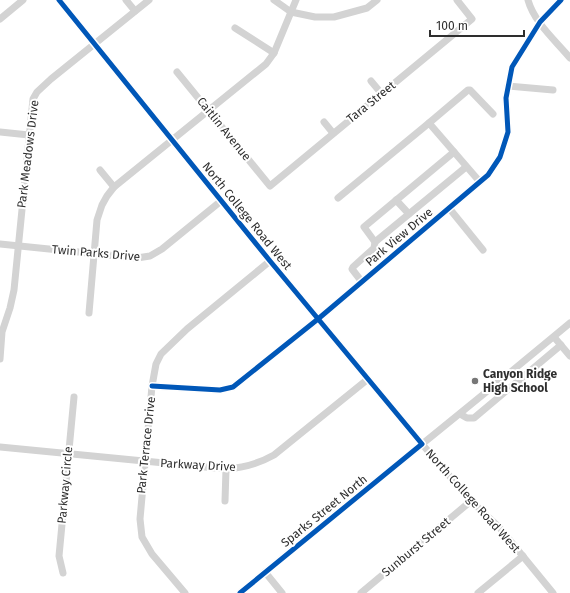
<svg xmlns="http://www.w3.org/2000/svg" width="570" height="593" viewBox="0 0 570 593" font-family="'Fira Sans',sans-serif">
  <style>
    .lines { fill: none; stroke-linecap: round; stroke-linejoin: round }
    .minor { stroke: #d3d3d3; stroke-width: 7 }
    .cycleway-casing { stroke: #fff; stroke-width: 8 }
    .cycleway { stroke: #0057b8; stroke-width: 5 }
    .poi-dot { fill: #777; stroke: #fff; stroke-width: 1.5 }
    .labels { text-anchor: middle; stroke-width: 4; stroke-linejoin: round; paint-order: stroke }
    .street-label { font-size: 12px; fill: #2e2e2e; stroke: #fff }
    .poi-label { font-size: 12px; font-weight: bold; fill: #2e2e2e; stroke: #fff; text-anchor: start }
  </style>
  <rect width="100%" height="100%" fill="#fff"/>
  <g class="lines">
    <!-- minor -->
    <g class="minor">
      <polyline points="59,0 270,261 422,444 471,501 499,527 553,593"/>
      <polyline points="126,0 135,11"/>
      <polyline points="274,0 291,12 315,17 334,17 367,8 377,0"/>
      <path d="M528,0c6,22 27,40 42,58"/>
      <polyline points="0,19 23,0"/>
      <polyline points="235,28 274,53"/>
      <polyline points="177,72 270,186 472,19 457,0"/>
      <polyline points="371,81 381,93"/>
      <polyline points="508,86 553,90"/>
      <polyline points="324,122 333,133"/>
      <polyline points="429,123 468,90 470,90 493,114"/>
      <polyline points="0,132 29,135"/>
      <polyline points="454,152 364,227 375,242 466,167"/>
      <polyline points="100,170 114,187"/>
      <polyline points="338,198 429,123 480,182"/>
      <polyline points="396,200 409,214"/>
      <polyline points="449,208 483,250"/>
      <polyline points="0,244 137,258 150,256 162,249 221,201"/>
      <polyline points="362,282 352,269 353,267 374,248 375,242"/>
      <polyline points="89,313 97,220 102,205 107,196 114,187 266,64 274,53 296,0"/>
      <polyline points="554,337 570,356"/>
      <polyline points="0,359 2,332 10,308 14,290 33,99 37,92 51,79 149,0"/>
      <polyline points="152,386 220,390 233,387 318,319 488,175 500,157 508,132 506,98 512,67 540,22 561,0"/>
      <polyline points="460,414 467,418 474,418 561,345"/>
      <path d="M0,447l226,22c17,-1 32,-5 48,-14l94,-76"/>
      <polyline points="225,501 226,469"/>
      <polyline points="265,572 282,593"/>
      <polyline points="63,573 59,556 74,397"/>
      <polyline points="185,593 152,554 142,537 140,519 152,386 156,364 161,354 187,329 270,261"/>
      <path d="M240,593c109,-91 221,-179 330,-270"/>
      <polyline points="361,593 471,501"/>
      <polyline points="478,593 523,556"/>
    </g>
    <!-- cycleway casing -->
    <g class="cycleway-casing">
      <g id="cycleway">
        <polyline points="59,0 270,261 422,444 240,593"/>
        <polyline points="152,386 220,390 233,387 318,319 488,175 500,157 508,132 506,98 512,67 540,22 561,0"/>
      </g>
    </g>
    <!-- cycleway -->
    <use href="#cycleway" class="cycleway"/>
  </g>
  <!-- markers -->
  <circle class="poi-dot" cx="475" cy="381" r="4"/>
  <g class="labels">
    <!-- street labels -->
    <g class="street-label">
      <text transform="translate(371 102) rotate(-39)" y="4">Tara Street</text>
      <text transform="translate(224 129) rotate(51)" y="4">Caitlin Avenue</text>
      <text transform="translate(28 154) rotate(-83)" y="4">Park Meadows Drive</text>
      <text transform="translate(247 216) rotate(51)" y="4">North College Road West</text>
      <text transform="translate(399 237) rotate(-40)" y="4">Park View Drive</text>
      <text transform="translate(96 253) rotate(5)" y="4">Twin Parks Drive</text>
      <text transform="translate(146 445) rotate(-84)" y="4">Park Terrace Drive</text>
      <text transform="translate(198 465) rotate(3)" y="4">Parkway Drive</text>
      <text transform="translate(65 485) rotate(-85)" y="4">Parkway Circle</text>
      <text transform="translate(473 501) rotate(48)" y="4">North College Road West</text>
      <text transform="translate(324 511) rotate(-39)" y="4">Sparks Street North</text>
      <text transform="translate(416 547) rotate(-40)" y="4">Sunburst Street</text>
    </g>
    <!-- poi labels -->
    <g class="poi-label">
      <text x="483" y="378">Canyon Ridge<tspan x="483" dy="14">High School</tspan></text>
    </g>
  </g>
  <!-- scale -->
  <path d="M430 30v6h94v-6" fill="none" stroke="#2e2e2e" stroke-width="2"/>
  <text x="436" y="30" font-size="12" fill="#2e2e2e" stroke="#ffffff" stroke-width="3" paint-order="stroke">100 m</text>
</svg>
